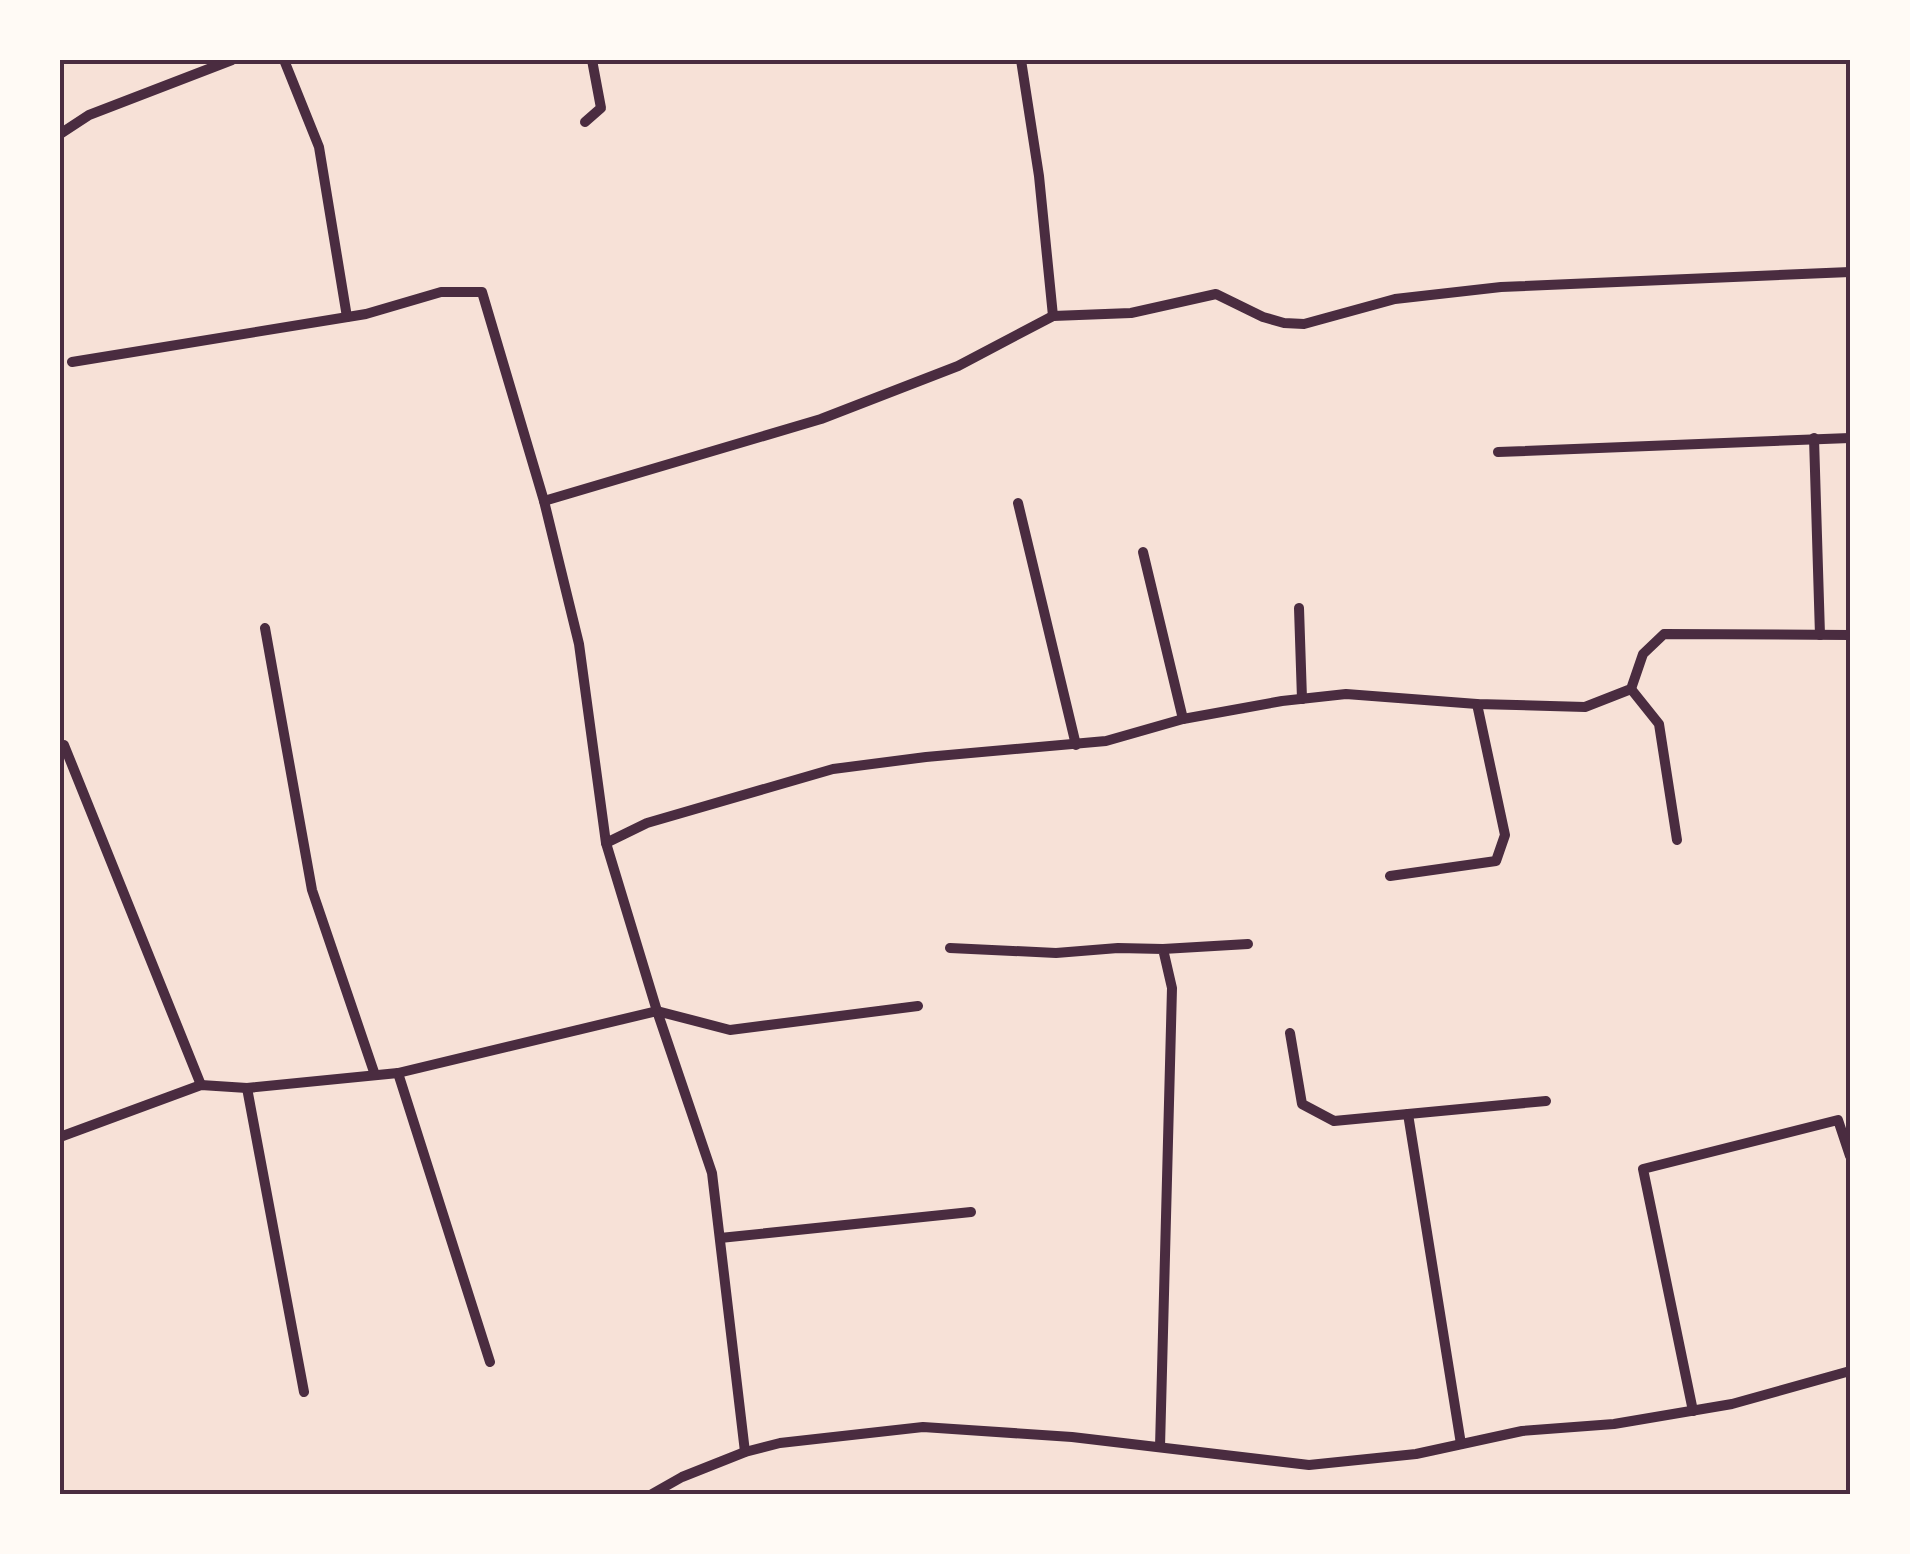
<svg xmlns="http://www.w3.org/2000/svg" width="1910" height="1554" viewBox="0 0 1910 1554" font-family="'PT Sans',sans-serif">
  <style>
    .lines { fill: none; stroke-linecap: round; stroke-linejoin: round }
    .minor { stroke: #4a2c40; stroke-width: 10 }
    .neatline { fill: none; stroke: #4a2c40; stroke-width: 4 }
  </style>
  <rect width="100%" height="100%" fill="#f7e1d7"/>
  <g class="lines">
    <!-- minor -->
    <g class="minor">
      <polyline points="284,60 319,147 347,317"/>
      <polyline points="1021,60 1039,176 1053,316"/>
      <polyline points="585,122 601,108 592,60"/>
      <polyline points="60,134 89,115 232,60"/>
      <polyline points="72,362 366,314 441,292 482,292 544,501 579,644 606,843 657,1011 712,1173 745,1452"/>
      <polyline points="1814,438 1820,635"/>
      <polyline points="1498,452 1850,438"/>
      <polyline points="544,501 821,419 958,366 1053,316 1131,313 1216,294 1263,317 1284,323 1304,324 1395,299 1501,287 1850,272"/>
      <polyline points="1018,503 1076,745"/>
      <polyline points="1143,552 1183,719"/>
      <polyline points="1299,608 1302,699"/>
      <polyline points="265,628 312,890 375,1075"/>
      <polyline points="1631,689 1659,724 1677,840"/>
      <polyline points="60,747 64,745 201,1085"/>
      <polyline points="606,843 647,823 833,769 926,757 1106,741 1183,719 1282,701 1346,694 1477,704 1585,707 1631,689 1643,654 1664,634 1850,635"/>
      <polyline points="1390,876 1496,861 1505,835 1477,704"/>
      <polyline points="950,948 1056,953 1118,948 1163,949 1172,988 1160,1447"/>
      <polyline points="1163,949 1248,944"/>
      <polyline points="1290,1033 1302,1104 1334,1121 1546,1101"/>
      <polyline points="398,1073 490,1362"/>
      <polyline points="247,1088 304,1392"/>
      <polyline points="1408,1114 1461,1444"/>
      <polyline points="60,1137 201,1085 247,1088 398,1073 657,1011 730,1030 918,1006"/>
      <polyline points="720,1238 971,1212"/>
      <polyline points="1693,1411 1643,1169 1838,1120 1850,1156"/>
      <polyline points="652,1494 682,1477 745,1452 780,1443 923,1427 1072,1437 1309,1465 1416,1454 1522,1431 1614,1424 1732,1404 1850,1371"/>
    </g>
  </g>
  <!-- border -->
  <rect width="1910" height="1554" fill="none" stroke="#fffaf5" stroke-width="125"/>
  <rect x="62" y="62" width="1786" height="1430" class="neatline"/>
</svg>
